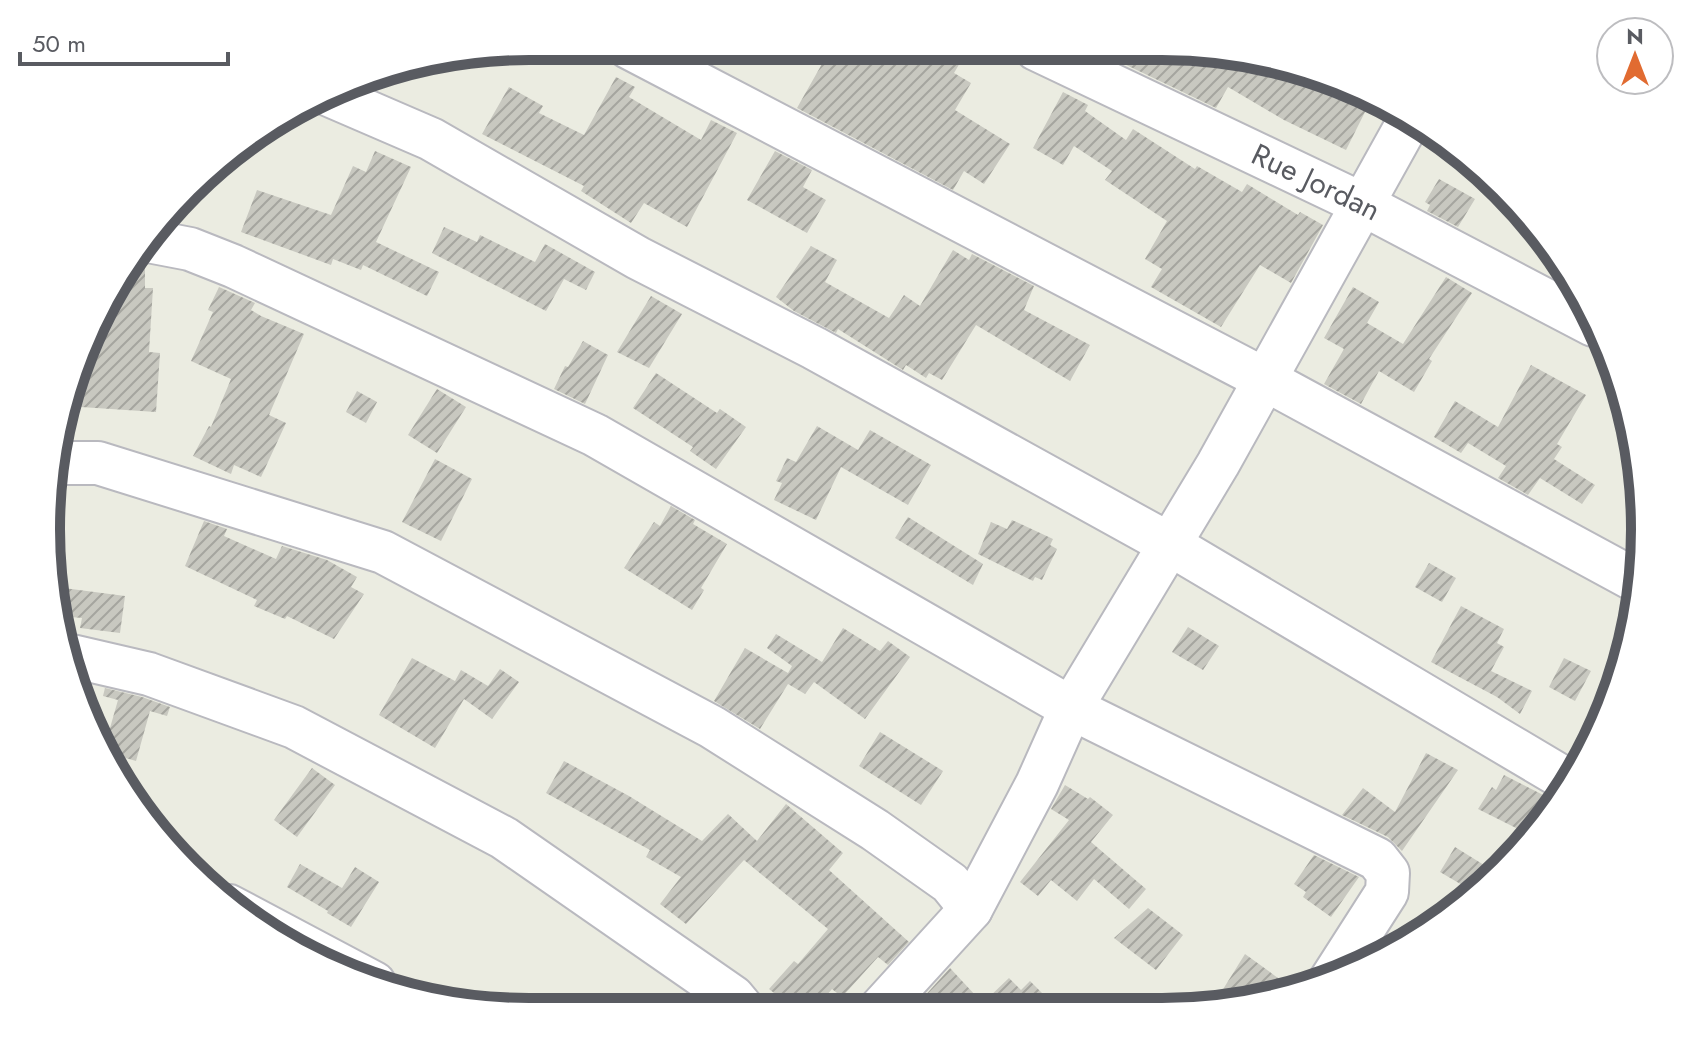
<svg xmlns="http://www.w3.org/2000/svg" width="1691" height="1058" viewBox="0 0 1691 1058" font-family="Jost,sans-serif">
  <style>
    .building { fill: url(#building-hatch) }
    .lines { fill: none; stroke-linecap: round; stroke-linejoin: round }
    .minor-casing { stroke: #b9b9bf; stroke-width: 46 }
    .minor { stroke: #fff; stroke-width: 42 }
    .labels { text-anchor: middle; stroke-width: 6; stroke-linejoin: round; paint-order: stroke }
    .street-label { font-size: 30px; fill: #595b61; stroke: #fff }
    .rim { fill: none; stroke: #595b61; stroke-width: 10 }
  </style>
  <defs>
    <pattern id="building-hatch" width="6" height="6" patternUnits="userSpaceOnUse" patternTransform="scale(2)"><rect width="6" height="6" fill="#c8c8c0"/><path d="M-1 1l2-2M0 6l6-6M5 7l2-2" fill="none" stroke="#a5a59f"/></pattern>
  </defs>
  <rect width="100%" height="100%" fill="#ebece1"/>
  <!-- building -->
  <g class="building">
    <polygon points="831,48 862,61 870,48 968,49 954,73 971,83 955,110 1010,144 984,184 964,171 953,190 797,108"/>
    <polygon points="1093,49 1225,50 1277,64 1316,89 1323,76 1346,83 1355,88 1349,99 1367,108 1346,150 1284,120 1228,87 1216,108"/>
    <polygon points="616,77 635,87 629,97 701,140 711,120 737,133 687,227 644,203 631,223 581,191 584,186 482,134 509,87 543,106 539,113 584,135"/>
    <polygon points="1063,92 1088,105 1085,111 1126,140 1133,129 1195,169 1197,166 1242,192 1247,184 1298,215 1300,212 1323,225 1291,283 1260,265 1221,327 1151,287 1162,269 1145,259 1167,221 1105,180 1112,171 1074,146 1063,165 1033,148"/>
    <polygon points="375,151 411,167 376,242 439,272 427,296 363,265 361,270 333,259 331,265 241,232 257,190 331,215 353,166 366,172"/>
    <polygon points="775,151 812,170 803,187 826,200 807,233 747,200"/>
    <polygon points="1439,179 1475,199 1458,227 1427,211 1430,205 1425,202"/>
    <polygon points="444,227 477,242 480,235 535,262 545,244 595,272 586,290 564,279 546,311 432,253"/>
    <polygon points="811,246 837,260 825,282 889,318 904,295 920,306 953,250 969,260 972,254 1034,286 1024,310 1090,345 1070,381 976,325 942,380 929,373 926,378 906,365 903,370 838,329 836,333 794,311 776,297"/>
    <polygon points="132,261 145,265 145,288 153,288 149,352 160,353 156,412 66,406 72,374"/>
    <polygon points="1446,277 1472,293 1429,359 1432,361 1414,392 1379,371 1361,404 1324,384 1344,349 1324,338 1353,287 1379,302 1367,323 1403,344"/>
    <polygon points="219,287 255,303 251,310 261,316 304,334 269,415 286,423 261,477 234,465 231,474 193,456 209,426 211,427 231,379 191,361 213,312 208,310"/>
    <polygon points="651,296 682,314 649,368 617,352"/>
    <polygon points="583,341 608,355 585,404 554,389 565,366 568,367"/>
    <polygon points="1531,365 1586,395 1557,444 1562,447 1554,459 1595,485 1582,504 1540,478 1528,495 1498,478 1506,466 1468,443 1461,453 1434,437 1455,401 1498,427"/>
    <polygon points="656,373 717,413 720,409 746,427 716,469 690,451 693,447 633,408"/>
    <polygon points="437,389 466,407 437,453 408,435"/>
    <polygon points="357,391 377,402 366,423 346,412"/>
    <polygon points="817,426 858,450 870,430 931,465 908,505 841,467 816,520 774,500 782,483 776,481 787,458 796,462"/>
    <polygon points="435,459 472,479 441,541 402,522"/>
    <polygon points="671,506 695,520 693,524 727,544 701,588 704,590 692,610 624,568 654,522 660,526"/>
    <polygon points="908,517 983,564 973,585 895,538"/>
    <polygon points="1012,520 1053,539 1050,545 1057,549 1042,580 1035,577 1033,581 978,554 991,522 1007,529"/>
    <polygon points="204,521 227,529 224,536 276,559 282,546 327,560 357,577 351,587 364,594 334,639 287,616 285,619 254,606 257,600 185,566"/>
    <polygon points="1429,563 1456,578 1442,602 1415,587"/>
    <polygon points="56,587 125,596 120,633 80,628 82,618 60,616"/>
    <polygon points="1461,606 1504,629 1497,643 1504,647 1491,671 1532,691 1520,714 1497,697 1431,662"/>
    <polygon points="1188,627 1219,646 1203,670 1172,652"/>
    <polygon points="843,628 880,651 888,641 910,657 865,719 814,682 805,694 788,684 760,729 714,701 745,648 788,673 792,666 767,648 776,634 822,662"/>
    <polygon points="412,658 455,681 461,670 488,686 500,669 519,682 492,719 464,699 435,748 379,715"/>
    <polygon points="1564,658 1591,671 1575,701 1549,687"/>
    <polygon points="105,688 142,697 170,707 167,716 150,711 136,761 105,752 104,749 118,700 103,696"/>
    <polygon points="880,732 943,771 921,805 859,766"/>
    <polygon points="1426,753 1458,770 1402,851 1388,837 1342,815 1363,788 1395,812"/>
    <polygon points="564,761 629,796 702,841 728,814 757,841 786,804 843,853 829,870 909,942 888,965 878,957 842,997 832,989 815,1009 794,1009 769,989 794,961 798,964 828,929 744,860 686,924 660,904 681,877 646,857 650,850 546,793"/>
    <polygon points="312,768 335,785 297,837 274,820"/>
    <polygon points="1504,775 1549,798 1530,835 1478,809 1492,787 1496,790"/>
    <polygon points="1065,785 1088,799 1090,797 1113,815 1091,842 1146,889 1129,909 1094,879 1077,901 1051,880 1038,896 1020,882 1069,820 1051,809"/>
    <polygon points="1455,847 1484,865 1469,889 1440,872"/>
    <polygon points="1314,855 1359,877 1331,917 1303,897 1306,892 1294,884"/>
    <polygon points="300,864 342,888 355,867 379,882 351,927 327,913 328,911 287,887"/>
    <polygon points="1148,908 1183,935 1156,970 1114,938"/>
    <polygon points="1245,954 1296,991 1212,1007"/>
    <polygon points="950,968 989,1010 912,1010"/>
    <polygon points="1009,978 1021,990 1030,981 1059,1010 998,1010 987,999"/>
  </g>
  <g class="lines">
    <!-- minor casing -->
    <g class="minor-casing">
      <g id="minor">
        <polyline points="628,47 1266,380 1633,579"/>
        <path id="s1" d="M1036,49l328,156 229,120"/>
        <polyline points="329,95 431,139 638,258 814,348 1169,544 1567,780"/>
        <polyline points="143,240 190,249 233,266 595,435 1071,708 1377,859 1388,873 1387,892 1330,981"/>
        <polyline points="57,463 98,463 383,552 712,727 875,830 950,883 971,909"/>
        <polyline points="67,655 149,674 294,727 504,838 733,997 743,1009"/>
        <polyline points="229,906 374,983"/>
        <polyline points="879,1010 971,909 1037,784 1071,708 1218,464 1410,119"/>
      </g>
    </g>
    <!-- minor -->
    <use href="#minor" class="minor"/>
  </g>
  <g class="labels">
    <!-- street labels -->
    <g class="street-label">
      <text dy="10" stroke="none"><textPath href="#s1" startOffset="310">Rue Jordan</textPath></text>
    </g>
  </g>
  <!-- crop -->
  <path d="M0 0H1691V1058H0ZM529 60H1162A469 469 0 0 1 1631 529V529A469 469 0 0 1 1162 998H529A469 469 0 0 1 60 529V529A469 469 0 0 1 529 60Z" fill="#fff" fill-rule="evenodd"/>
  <path class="rim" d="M529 60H1162A469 469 0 0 1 1631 529V529A469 469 0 0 1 1162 998H529A469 469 0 0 1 60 529V529A469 469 0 0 1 529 60Z"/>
  <!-- north arrow -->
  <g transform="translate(1635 56)"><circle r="38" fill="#ffffff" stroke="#bdbdc0" stroke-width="2"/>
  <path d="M0-6L14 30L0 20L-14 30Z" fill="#e16b31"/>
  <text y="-12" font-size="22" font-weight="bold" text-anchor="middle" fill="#595b61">N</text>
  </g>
  <!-- scale -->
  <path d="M20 52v12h208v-12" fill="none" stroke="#595b61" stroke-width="4"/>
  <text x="32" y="52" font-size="24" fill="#595b61" stroke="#ffffff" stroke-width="6" paint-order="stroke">50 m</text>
</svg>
